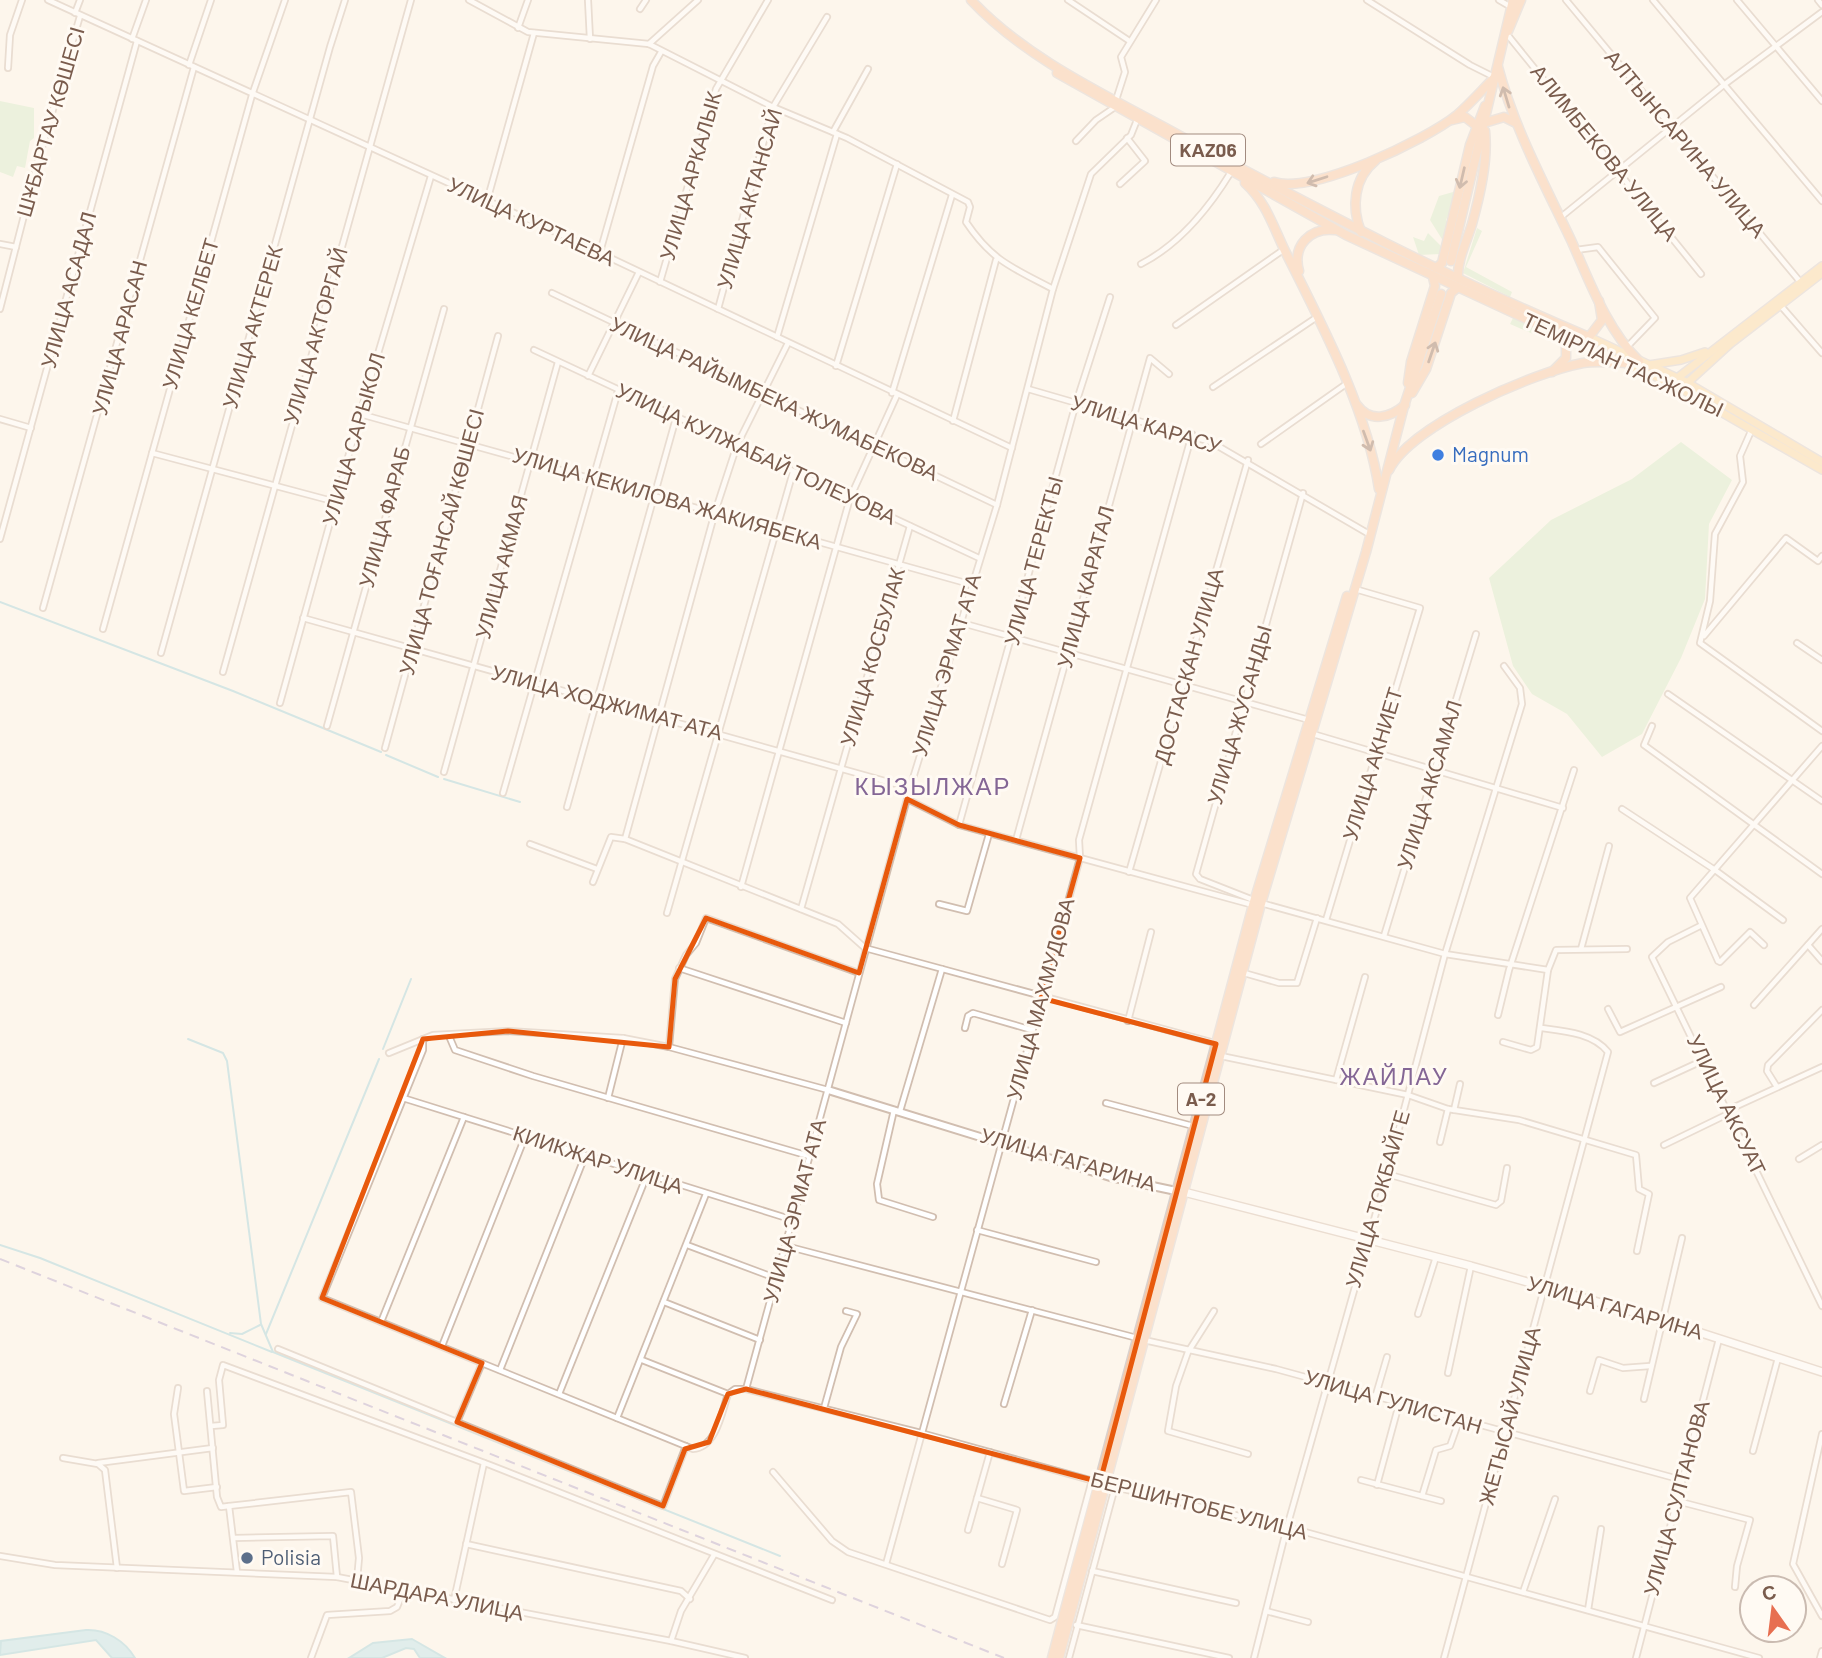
<svg xmlns="http://www.w3.org/2000/svg" width="1822" height="1658" viewBox="0 0 1822 1658" font-family="Barlow,sans-serif">
  <style>
    .green { fill: #d8ecc9 }
    .water { fill: #bfe3e8; stroke: #a5d3da; stroke-width: 2 }
    .lines { fill: none; stroke-linecap: round; stroke-linejoin: round }
    .stream { stroke: #a5d3da; stroke-width: 2 }
    .minor-casing { stroke: #d1beb0; stroke-width: 8 }
    .tertiary-casing { stroke: #d1beb0; stroke-width: 10 }
    .secondary-casing { stroke: #d6c0b0; stroke-width: 10 }
    .primary-casing { stroke: #dad1cd; stroke-width: 10 }
    .trunk-casing { stroke: #dad1cd; stroke-width: 11 }
    .minor { stroke: #fff; stroke-width: 4.5 }
    .tertiary { stroke: #fff; stroke-width: 6 }
    .secondary { stroke: #fff; stroke-width: 7 }
    .primary { stroke: #fbd9a5; stroke-width: 7 }
    .trunk { stroke: #f9c8a4; stroke-width: 8 }
    .rail { stroke: #b9a8c9; stroke-width: 2; stroke-dasharray: 10 7; stroke-linecap: butt }
    .oneway { stroke: #9a7763 }
    .marked { fill: none; stroke: #e8590c; stroke-width: 5; stroke-linejoin: round }
    .shop-dot { fill: #3f7fe0; stroke: #fffaf3; stroke-width: 2.5 }
    .service-dot { fill: #5c6f8a; stroke: #fffaf3; stroke-width: 2.5 }
    .labels { text-anchor: middle; stroke-width: 6; stroke-linejoin: round; paint-order: stroke }
    .shield { fill: #fffaf3; stroke: #a28b7f; stroke-width: 2 }
    .shield-label { font-size: 19px; font-weight: bold; fill: #7a5c4d }
    .street-label { font-size: 21px; fill: #7a5c4d; stroke: #fffaf3 }
    .shop-label { font-size: 21px; fill: #366cbe; stroke: #fffaf3; text-anchor: start }
    .service-label { font-size: 21px; fill: #4e5e75; stroke: #fffaf3; text-anchor: start }
    .neighbourhood-label { font-size: 23px; letter-spacing: 2px; fill: #846695; stroke: #fffaf3 }
    .quarter-label { font-size: 24px; letter-spacing: 2px; fill: #846695; stroke: #fffaf3 }
  </style>
  <rect width="100%" height="100%" fill="#fdf6ec"/>
  <!-- green -->
  <g class="green">
    <polygon points="0,101 34,108 34,138 30,141 25,168 17,166 13,177 0,172"/>
    <polygon points="1460,190 1446,220 1449,226 1445,244 1430,220 1439,196"/>
    <polygon points="1477,228 1482,231 1466,267 1512,292 1510,297 1463,273"/>
    <polygon points="1428,233 1444,249 1441,254 1419,255 1413,237 1424,241"/>
    <polygon points="1513,318 1557,336 1554,343 1510,324"/>
    <polygon points="1681,442 1732,480 1709,524 1705,599 1681,658 1642,734 1602,757 1567,714 1532,694 1513,666 1489,578 1551,520 1632,479"/>
  </g>
  <!-- water -->
  <g class="water">
    <path d="M86,1630c20,-1 39,11 49,28h-23l-16,-18 -96,15 1,-14z"/>
    <polygon points="412,1639 445,1658 420,1658 414,1649 406,1648 382,1658 349,1658 373,1643"/>
  </g>
  <g class="lines">
    <!-- stream -->
    <g class="stream">
      <polyline points="0,602 233,691 381,752"/>
      <polyline points="386,755 438,777"/>
      <polyline points="444,779 520,802"/>
      <polyline points="188,1039 223,1053 227,1061 261,1324 273,1352 780,1556"/>
      <polyline points="383,1049 411,979"/>
      <polyline points="0,1245 40,1258 272,1352"/>
      <polyline points="230,1333 242,1334 260,1325"/>
      <polyline points="266,1334 379,1059"/>
    </g>
    <!-- minor casing -->
    <g class="minor-casing">
      <g id="minor">
        <polyline points="48,0 545,227 1012,448"/>
        <path d="M469,0l59,32 121,12 124,63 74,31 121,64 2,5 -4,15c26,39 47,46 87,67"/>
        <polyline points="588,0 590,39"/>
        <polyline points="1068,0 1128,40"/>
        <polyline points="1367,0 1470,65 1494,77"/>
        <polyline points="1499,0 1511,7"/>
        <polyline points="1566,0 1802,284"/>
        <polyline points="1653,0 1822,201"/>
        <polyline points="1737,0 1822,101"/>
        <polyline points="1818,0 1822,5"/>
        <polyline points="640,9 646,0"/>
        <polyline points="75,13 80,0"/>
        <polyline points="518,28 528,0"/>
        <polyline points="1506,33 1701,274"/>
        <polyline points="132,39 146,0"/>
        <polyline points="649,44 698,0"/>
        <polyline points="189,65 211,0"/>
        <polyline points="8,68 10,35 22,0"/>
        <polyline points="1116,100 1125,72 1121,57 1156,0"/>
        <polyline points="833,132 868,69"/>
        <polyline points="1076,141 1096,120 1115,107"/>
        <polyline points="1120,184 1145,161 1127,138"/>
        <polyline points="487,201 534,33"/>
        <polyline points="1561,217 1725,84 1822,12"/>
        <polyline points="0,244 16,247"/>
        <polyline points="1576,250 1598,247 1655,318 1626,348"/>
        <polyline points="600,252 653,66 661,52"/>
        <path d="M1141,264c39,-20 68,-56 90,-92"/>
        <polyline points="660,282 716,89 768,0"/>
        <polyline points="552,293 997,505"/>
        <polyline points="1781,306 1822,353"/>
        <polyline points="0,309 37,165 80,16"/>
        <polyline points="718,309 773,107 827,17"/>
        <polyline points="1176,325 1283,250"/>
        <polyline points="777,337 837,134"/>
        <polyline points="534,350 979,558"/>
        <polyline points="836,366 897,164"/>
        <polyline points="588,376 639,272"/>
        <polyline points="1213,387 1317,317"/>
        <polyline points="1028,389 1211,442 1369,534"/>
        <polyline points="892,393 952,195"/>
        <polyline points="360,414 973,585"/>
        <polyline points="0,419 31,428"/>
        <polyline points="953,421 996,260"/>
        <polyline points="1752,429 1740,456 1743,482 1715,534 1710,601 1700,643 1822,731"/>
        <polyline points="1261,444 1346,384"/>
        <polyline points="152,453 336,502"/>
        <polyline points="1303,493 1196,874 1200,879 1261,903 1445,954 1548,970"/>
        <polyline points="0,539 137,41"/>
        <polyline points="43,608 194,67"/>
        <polyline points="303,618 910,788"/>
        <polyline points="962,623 1309,720"/>
        <polyline points="103,629 252,95 285,0"/>
        <polyline points="1704,636 1786,538 1818,561 1822,556"/>
        <polyline points="1797,643 1822,660"/>
        <polyline points="161,653 330,47 345,0"/>
        <polyline points="223,672 411,0"/>
        <polyline points="1668,694 1822,801"/>
        <polyline points="280,703 360,414 431,176"/>
        <polyline points="327,726 444,309"/>
        <polyline points="1652,726 1644,745 1822,874"/>
        <polyline points="1313,734 1563,808"/>
        <polyline points="385,748 498,336"/>
        <polyline points="444,772 558,362"/>
        <polyline points="503,793 618,391"/>
        <polyline points="907,799 959,825 1253,905"/>
        <polyline points="567,807 676,418"/>
        <polyline points="1622,809 1715,870 1783,920"/>
        <polyline points="959,825 1076,403 1110,297"/>
        <polyline points="625,839 715,512 737,445 788,343"/>
        <polyline points="1016,840 1150,358 1169,374"/>
        <polyline points="530,844 597,869"/>
        <polyline points="1129,872 1248,460"/>
        <polyline points="593,882 611,837 625,839 838,924 865,948 1215,1043"/>
        <polyline points="741,887 850,498 897,395"/>
        <polyline points="939,904 967,911 989,834"/>
        <polyline points="801,909 910,526"/>
        <polyline points="667,913 793,472"/>
        <polyline points="1326,920 1420,608 1355,589"/>
        <polyline points="1700,926 1668,942 1652,957 1822,1306"/>
        <polyline points="1384,936 1476,634"/>
        <polyline points="1764,945 1750,932 1720,962 1718,961 1690,898 1822,746"/>
        <polyline points="1808,945 1822,961"/>
        <polyline points="1581,949 1609,846"/>
        <polyline points="679,968 846,1023"/>
        <polyline points="1244,973 1279,983 1297,983 1317,918"/>
        <polyline points="1754,1005 1822,929"/>
        <polyline points="1608,1009 1620,1032 1721,987"/>
        <polyline points="1498,1015 1509,970 1574,770"/>
        <polyline points="1128,1021 1151,932"/>
        <polyline points="965,1028 968,1016 973,1013 1032,1030"/>
        <polyline points="449,1036 455,1050 533,1076 809,1156"/>
        <path d="M423,1039v11l-101,248 371,151c23,-1 29,-37 35,-55"/>
        <polyline points="1503,1042 1531,1050 1537,1047 1548,970 1556,950 1627,949"/>
        <polyline points="669,1047 675,979 686,955 696,943 706,918 859,973"/>
        <polyline points="389,1053 433,1035 508,1031 623,1038 669,1047 828,1090"/>
        <polyline points="1221,1056 1408,1095 1448,1109 1519,1120 1636,1155 1639,1189 1649,1194 1637,1251"/>
        <polyline points="1336,1080 1365,977"/>
        <polyline points="1654,1083 1704,1060"/>
        <polyline points="1777,1087 1767,1071 1768,1065 1822,1010"/>
        <polyline points="403,1098 793,1220"/>
        <polyline points="608,1098 623,1038"/>
        <polyline points="1106,1103 1193,1126"/>
        <polyline points="894,1110 877,1184 879,1200 933,1217"/>
        <polyline points="1454,1110 1460,1084"/>
        <polyline points="1728,1110 1822,1067"/>
        <polyline points="900,1111 942,969"/>
        <polyline points="1440,1142 1448,1109"/>
        <polyline points="1664,1145 1730,1113"/>
        <polyline points="1799,1159 1822,1145"/>
        <polyline points="1387,1174 1496,1205 1501,1201 1507,1168"/>
        <polyline points="977,1230 1096,1262"/>
        <polyline points="687,1245 778,1279"/>
        <polyline points="786,1246 1137,1338"/>
        <polyline points="664,1302 760,1340"/>
        <polyline points="1214,1311 1188,1352 1176,1386 1168,1431 1248,1454"/>
        <polyline points="1418,1314 1436,1257"/>
        <polyline points="381,1322 464,1117"/>
        <polyline points="1144,1340 1276,1369 1682,1480"/>
        <polyline points="442,1346 525,1137"/>
        <polyline points="278,1349 663,1506 686,1446"/>
        <polyline points="642,1360 728,1394 735,1389 746,1389 921,1433 1115,1487 1287,1527 1759,1658"/>
        <polyline points="500,1370 585,1156"/>
        <polyline points="1448,1373 1471,1266"/>
        <polyline points="178,1388 174,1414 184,1491 217,1487"/>
        <polyline points="746,1389 910,788 997,505 1053,289 1091,174 1131,135 1137,120"/>
        <polyline points="207,1391 217,1497 221,1507 229,1506"/>
        <polyline points="1590,1391 1599,1360 1623,1368 1650,1366"/>
        <polyline points="559,1394 647,1175"/>
        <polyline points="1375,1398 1387,1357"/>
        <polyline points="1644,1399 1682,1238"/>
        <polyline points="1004,1404 1032,1310"/>
        <polyline points="824,1408 841,1347 857,1314 846,1311"/>
        <polyline points="617,1418 706,1194"/>
        <polyline points="457,1422 482,1363"/>
        <polyline points="211,1426 223,1425 219,1380 223,1365 490,1465 832,1600"/>
        <polyline points="1822,1434 1793,1564 1822,1616"/>
        <polyline points="1753,1451 1778,1358"/>
        <polyline points="63,1458 98,1464 105,1470 117,1568"/>
        <polyline points="98,1463 213,1448"/>
        <polyline points="773,1472 832,1541 848,1552 1050,1620 1055,1617 1092,1480"/>
        <polyline points="1361,1480 1441,1501"/>
        <polyline points="1377,1485 1399,1404"/>
        <polyline points="1422,1496 1436,1450 1450,1446 1459,1421"/>
        <polyline points="977,1498 1017,1510 1002,1564"/>
        <polyline points="1677,1501 1750,1520 1737,1566 1735,1587"/>
        <polyline points="968,1530 990,1452"/>
        <polyline points="234,1538 333,1536 337,1577"/>
        <polyline points="466,1544 681,1591 690,1599"/>
        <polyline points="0,1556 55,1565 337,1577 671,1641 745,1658"/>
        <polyline points="886,1564 1080,858 1079,840 1192,434"/>
        <polyline points="1092,1571 1236,1603"/>
        <polyline points="237,1572 229,1506 351,1492 359,1558 357,1580"/>
        <polyline points="1523,1592 1555,1499"/>
        <polyline points="454,1600 484,1463"/>
        <polyline points="1588,1610 1601,1529"/>
        <polyline points="1266,1611 1308,1622"/>
        <polyline points="1076,1625 1229,1658"/>
        <polyline points="671,1641 681,1611 714,1555"/>
        <polyline points="311,1658 327,1615 390,1611 397,1607 404,1590"/>
        <polyline points="1069,1658 1115,1487"/>
        <polyline points="1254,1658 1287,1527 1387,1174 1445,954 1522,704 1520,688 1504,666"/>
        <path d="M1444,1658l164,-606c-15,-19 -44,-21 -67,-24"/>
        <polyline points="1636,1658 1719,1339"/>
        <polyline points="1820,1658 1822,1651"/>
      </g>
    </g>
    <!-- tertiary casing -->
    <g class="tertiary-casing">
      <polyline id="tertiary" points="828,1090 1110,1177 1176,1191"/>
    </g>
    <!-- secondary casing -->
    <g class="secondary-casing">
      <polyline id="secondary" points="1180,1191 1471,1266 1661,1320 1822,1372"/>
    </g>
    <!-- primary casing -->
    <g class="primary-casing">
      <g id="primary">
        <polyline points="1561,335 1672,384 1822,470"/>
        <polyline points="1589,337 1686,382 1822,462"/>
        <polyline points="1649,365 1681,360 1705,352"/>
        <polyline points="1676,379 1822,266"/>
        <polyline points="1684,386 1730,344 1822,273"/>
      </g>
    </g>
    <!-- trunk casing -->
    <g class="trunk-casing">
      <g id="trunk">
        <path d="M971,0c57,61 141,98 213,138 133,71 266,141 405,199l13,-17 -3,-19"/>
        <polyline points="1508,31 1521,0"/>
        <path d="M1498,67c16,61 46,116 73,173 19,42 35,88 68,121"/>
        <polyline points="1057,73 1346,235 1561,335 1566,344 1566,358 1552,372"/>
        <polyline points="1452,120 1465,117 1478,127"/>
        <polyline points="1484,123 1504,117 1514,122"/>
        <path d="M1274,182c37,13 152,-42 183,-67 13,-11 25,-25 38,-38"/>
        <path d="M1245,183c21,19 28,43 40,68 36,72 82,158 94,238"/>
        <path d="M1361,232c-10,-25 -7,-54 14,-71"/>
        <polyline points="1451,261 1513,0"/>
        <polyline points="1436,268 1442,263 1470,145 1485,106"/>
        <path d="M1299,271c-7,-25 11,-44 36,-41"/>
        <path d="M1458,278c-1,-18 9,-37 14,-54 8,-29 16,-63 13,-93"/>
        <polyline points="1408,383 1411,362 1435,286 1433,277"/>
        <polyline points="1412,393 1426,369 1451,293 1457,288"/>
        <path d="M1357,405c13,18 33,13 48,0"/>
        <path d="M1389,470c22,-45 145,-98 194,-107 14,-2 29,-1 43,0"/>
        <polyline points="1052,1658 1253,905 1347,596"/>
        <polyline points="1059,1658 1260,907 1366,552 1404,406 1441,294"/>
      </g>
    </g>
    <!-- minor -->
    <use href="#minor" class="minor"/>
    <!-- tertiary -->
    <use href="#tertiary" class="tertiary"/>
    <!-- secondary -->
    <use href="#secondary" class="secondary"/>
    <!-- primary -->
    <use href="#primary" class="primary"/>
    <!-- trunk -->
    <use href="#trunk" class="trunk"/>
    <!-- rail -->
    <polyline class="rail" points="0,1259 1004,1658"/>
  </g>
  <!-- one-way arrows -->
  <defs><path id="oneway-shaft" d="M-6 0H5M1.5-3L5.5 0L1.5 3" fill="none" stroke-width="1.6" stroke-linecap="round" stroke-linejoin="round" transform="scale(1.75)"/></defs>
  <g class="oneway">
    <use href="#oneway-shaft" transform="translate(1506 97) rotate(-107)"/>
    <use href="#oneway-shaft" transform="translate(1462 178) rotate(103)"/>
    <use href="#oneway-shaft" transform="translate(1317 180) rotate(162)"/>
    <use href="#oneway-shaft" transform="translate(1432 352) rotate(-71)"/>
    <use href="#oneway-shaft" transform="translate(1367 441) rotate(70)"/>
  </g>
  <!-- marked area -->
  <path d="M0 0H1822V1658H0ZM907,799l52,26 121,33 -39,140 175,46 -116,438 -354,-93 -18,5 -19,48 -24,7 -22,57 -206,-84 25,-59 -160,-65 101,-259 85,-8 161,16 6,-68 31,-61 153,55z" fill="#fdf6ec" fill-opacity=".55" fill-rule="evenodd"/>
  <path class="marked" d="M907,799l52,26 121,33 -39,140 175,46 -116,438 -354,-93 -18,5 -19,48 -24,7 -22,57 -206,-84 25,-59 -160,-65 101,-259 85,-8 161,16 6,-68 31,-61 153,55z"/>
  <!-- markers -->
  <circle class="shop-dot" cx="1438" cy="455" r="7"/>
  <circle class="service-dot" cx="247" cy="1558" r="7"/>
  <g class="labels">
    <!-- shield labels -->
    <g class="shield">
      <rect x="1171" y="134.5" width="74" height="31" rx="5"/>
      <rect x="1178" y="1083.5" width="46" height="31" rx="5"/>
    </g>
    <g class="shield-label">
      <text x="1208" y="157">KАZ06</text>
      <text x="1201" y="1106">A-2</text>
    </g>
    <!-- street labels -->
    <g class="street-label">
      <text transform="translate(51 122) rotate(-74)" y="7">ШҰБАРТАУ КӨШЕСІ</text>
      <text transform="translate(1685 144) rotate(50)" y="7">АЛТЫНСАРИНА УЛИЦА</text>
      <text transform="translate(1604 153) rotate(51)" y="7">АЛИМБЕКОВА УЛИЦА</text>
      <text transform="translate(691 176) rotate(-74)" y="7">УЛИЦА АРКАЛЫК</text>
      <text transform="translate(750 199) rotate(-74)" y="7">УЛИЦА АКТАНСАЙ</text>
      <text transform="translate(531 222) rotate(25)" y="7">УЛИЦА КУРТАЕВА</text>
      <text transform="translate(69 290) rotate(-75)" y="7">УЛИЦА АСАДАЛ</text>
      <text transform="translate(191 314) rotate(-74)" y="7">УЛИЦА КЕЛБЕТ</text>
      <text transform="translate(253 327) rotate(-74)" y="7">УЛИЦА АКТЕРЕК</text>
      <text transform="translate(316 336) rotate(-74)" y="7">УЛИЦА АКТОРГАЙ</text>
      <text transform="translate(120 338) rotate(-75)" y="7">УЛИЦА АРАСАН</text>
      <text transform="translate(1623 365) rotate(25)" y="7">ТЕМІРЛАН ТАСЖОЛЫ</text>
      <text transform="translate(774 399) rotate(25)" y="7">УЛИЦА РАЙЫМБЕКА ЖУМАБЕКОВА</text>
      <text transform="translate(1146 425) rotate(17)" y="7">УЛИЦА КАРАСУ</text>
      <text transform="translate(354 439) rotate(-74)" y="7">УЛИЦА САРЫКОЛ</text>
      <text transform="translate(756 454) rotate(25)" y="7">УЛИЦА КУЛЖАБАЙ ТОЛЕУОВА</text>
      <text transform="translate(667 499) rotate(16)" y="7">УЛИЦА КЕКИЛОВА ЖАКИЯБЕКА</text>
      <text transform="translate(385 517) rotate(-75)" y="7">УЛИЦА ФАРАБ</text>
      <text transform="translate(442 542) rotate(-75)" y="7">УЛИЦА ТОҒАНСАЙ КӨШЕСІ</text>
      <text transform="translate(1034 561) rotate(-75)" y="7">УЛИЦА ТЕРЕКТЫ</text>
      <text transform="translate(502 567) rotate(-75)" y="7">УЛИЦА АКМАЯ</text>
      <text transform="translate(1086 587) rotate(-75)" y="7">УЛИЦА КАРАТАЛ</text>
      <text transform="translate(873 657) rotate(-74)" y="7">УЛИЦА КОСБУЛАК</text>
      <text transform="translate(947 665) rotate(-73)" y="7">УЛИЦА ЭРМАТ АТА</text>
      <text transform="translate(1189 666) rotate(-74)" y="7">ДОСТАСКАН УЛИЦА</text>
      <text transform="translate(607 703) rotate(15)" y="7">УЛИЦА ХОДЖИМАТ АТА</text>
      <text transform="translate(1240 715) rotate(-74)" y="7">УЛИЦА ЖУСАНДЫ</text>
      <text transform="translate(1373 764) rotate(-73)" y="7">УЛИЦА АКНИЕТ</text>
      <text transform="translate(1430 785) rotate(-73)" y="7">УЛИЦА АКСАМАЛ</text>
      <text transform="translate(1041 999) rotate(-75)" y="7">УЛИЦА МАХМУДОВА</text>
      <text transform="translate(1726 1105) rotate(64)" y="7">УЛИЦА АКСУАТ</text>
      <text transform="translate(598 1160) rotate(18)" y="7">КИИКЖАР УЛИЦА</text>
      <text transform="translate(1068 1160) rotate(16)" y="7">УЛИЦА ГАГАРИНА</text>
      <text transform="translate(1378 1199) rotate(-74)" y="7">УЛИЦА ТОКБАЙГЕ</text>
      <text transform="translate(795 1211) rotate(-75)" y="7">УЛИЦА ЭРМАТ АТА</text>
      <text transform="translate(1615 1308) rotate(16)" y="7">УЛИЦА ГАГАРИНА</text>
      <text transform="translate(1393 1402) rotate(16)" y="7">УЛИЦА ГУЛИСТАН</text>
      <text transform="translate(1510 1416) rotate(-75)" y="7">ЖЕТЫСАЙ УЛИЦА</text>
      <text transform="translate(1677 1498) rotate(-75)" y="7">УЛИЦА СУЛТАНОВА</text>
      <text transform="translate(1199 1506) rotate(14)" y="7">БЕРШИНТОБЕ УЛИЦА</text>
      <text transform="translate(437 1597) rotate(11)" y="7">ШАРДАРА УЛИЦА</text>
    </g>
    <!-- shop labels -->
    <g class="shop-label">
      <text x="1452" y="462">Magnum</text>
    </g>
    <!-- service labels -->
    <g class="service-label">
      <text x="261" y="1565">Polisia</text>
    </g>
    <!-- neighbourhood labels -->
    <g class="neighbourhood-label">
      <text x="1394" y="1085">ЖАЙЛАУ</text>
    </g>
    <!-- quarter labels -->
    <g class="quarter-label">
      <text x="933" y="795">КЫЗЫЛЖАР</text>
    </g>
  </g>
  <!-- north arrow -->
  <g transform="translate(1773 1609) rotate(346)"><circle r="33" fill="#fffaf3" stroke="#cabbb1" stroke-width="2"/>
  <path d="M0-5L12 26L0 18L-12 26Z" fill="#e76f51"/>
  <text y="-10" font-size="19" font-weight="bold" text-anchor="middle" fill="#7a5c4d">С</text>
  </g>
</svg>
